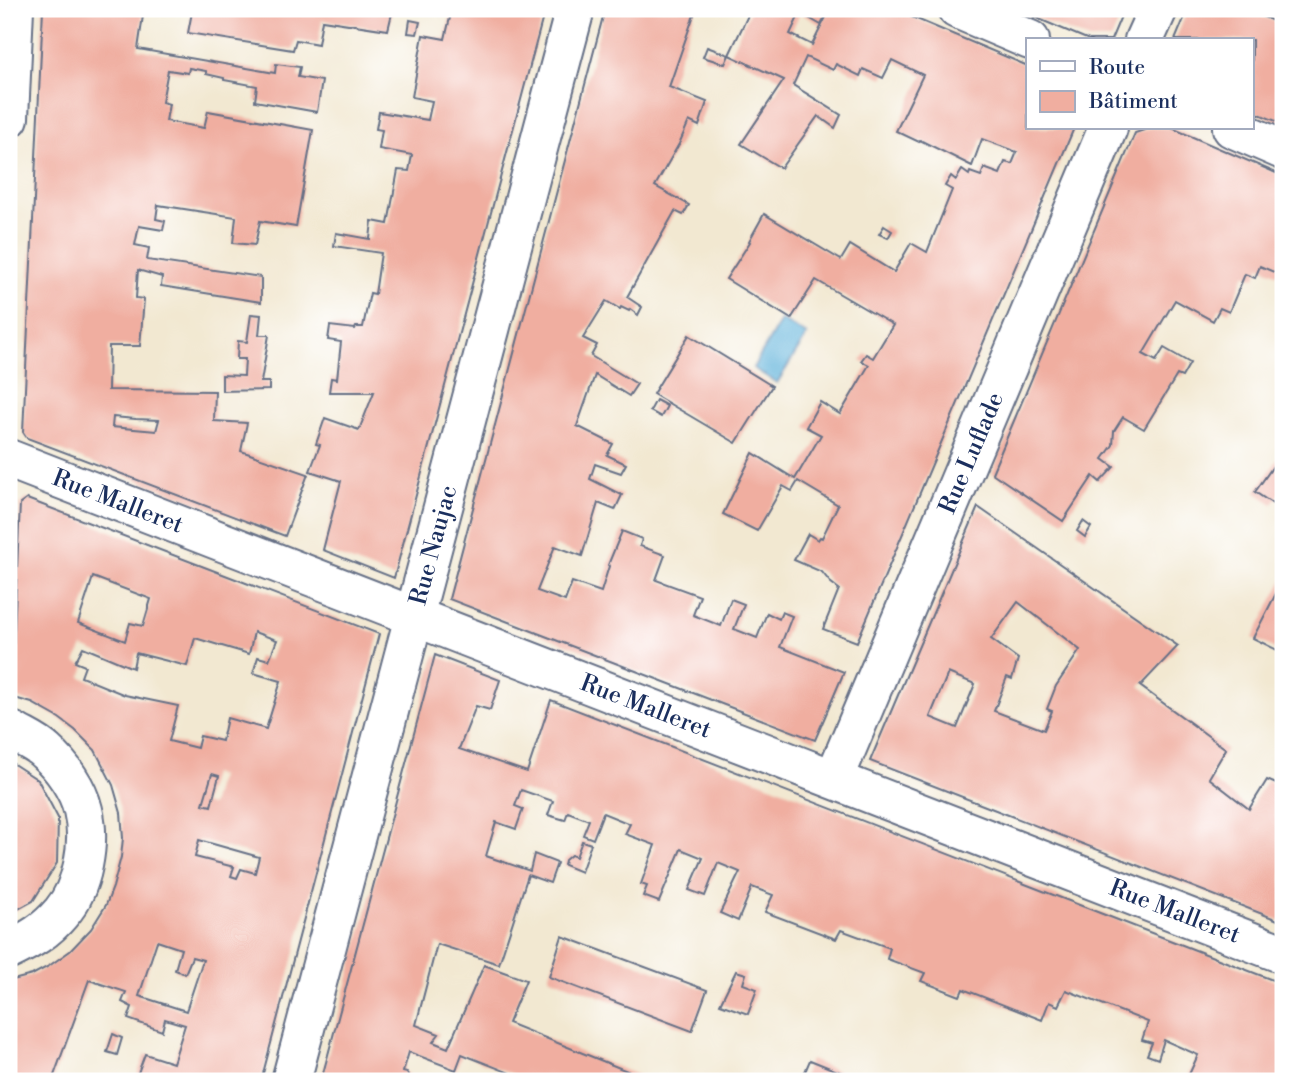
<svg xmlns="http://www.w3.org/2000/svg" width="1292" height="1090" viewBox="0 0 1292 1090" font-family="'Libre Bodoni',serif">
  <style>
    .water { fill: #5db1d9; stroke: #3c709c; stroke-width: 2 }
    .building { fill: #f0aea0; fill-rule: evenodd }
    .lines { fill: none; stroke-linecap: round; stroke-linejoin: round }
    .street-casing { stroke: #667086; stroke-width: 42 }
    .street { stroke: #fff; stroke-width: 38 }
    .labels { text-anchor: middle; stroke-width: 6; stroke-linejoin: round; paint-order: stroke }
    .street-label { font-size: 24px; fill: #1b2f5e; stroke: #fff }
  </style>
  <rect width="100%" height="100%" fill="#fff"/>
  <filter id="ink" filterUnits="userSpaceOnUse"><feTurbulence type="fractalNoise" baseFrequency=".0143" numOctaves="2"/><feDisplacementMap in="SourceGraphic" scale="14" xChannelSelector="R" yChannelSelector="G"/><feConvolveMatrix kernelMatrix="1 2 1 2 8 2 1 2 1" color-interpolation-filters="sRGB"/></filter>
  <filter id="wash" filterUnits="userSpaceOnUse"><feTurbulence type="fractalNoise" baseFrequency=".00686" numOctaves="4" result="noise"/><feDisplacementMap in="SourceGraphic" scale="28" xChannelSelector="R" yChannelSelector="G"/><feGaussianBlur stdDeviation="1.57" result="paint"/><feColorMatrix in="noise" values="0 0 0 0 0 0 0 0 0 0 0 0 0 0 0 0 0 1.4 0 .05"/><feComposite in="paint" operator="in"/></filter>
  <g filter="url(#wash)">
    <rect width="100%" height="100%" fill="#f2e8d1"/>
    <!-- water -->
    <polygon class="water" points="781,320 807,335 777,383 753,368"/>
    <g id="blocks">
      <!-- building -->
      <g class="building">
        <path d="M43,9h101l-6,40 137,24 1,-9 24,3 -2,10 24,4 -5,31 -62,-11 2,-15 -33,-6v-2l-18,-4v-3l-17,-3 -1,5 -20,-3 -6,32 7,2 -3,17 38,7 4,-17 105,19 -17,97 -36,-6 -5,24 -22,-2 3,-26 -78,-12 -2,14 9,2 -2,9 -24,-4 -4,19 14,3 -2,12 114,17v25l-100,-16 1,-9 -24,-7 -2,28 8,1 -4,47h-31l-1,44 107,1 -1,30 33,2 -6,28 67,23 -23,62 -258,-98 -4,-6zM113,417l23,2 23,1 -3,11 -44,-4z"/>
        <polygon points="183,9 252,9 273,12 273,9 393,9 388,30 322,20 318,44 296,40 293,50 188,33 192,12 183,10"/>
        <polygon points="452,9 545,9 394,578 323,550 341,481 310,471 320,445 316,444 325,418 359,430 374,392 329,392 331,378 337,379 341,342 328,340 330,326 355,329 356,327 363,327 370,293 375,294 381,253 334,246 336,233 370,239 372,221 388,224 398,170 409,171 412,155 379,149 382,130 376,129 379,112 428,120 432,101 412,97 423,35 445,39"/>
        <polygon points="605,9 696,9 669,87 707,102 699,126 689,121 679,144 655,186 689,205 683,215 675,211 627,297 642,307 638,315 630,309 629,311 621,307 620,309 606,301 583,338 597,345 591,356 637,384 629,396 595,375 577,426 613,444 607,455 626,464 621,473 595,464 590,479 622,495 615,510 598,503 582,556 555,546 537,591 565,601 572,582 601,592 609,566 608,565 622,531 642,539 640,546 665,555 656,580 700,596 693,615 721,626 731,599 744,604 734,629 757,638 767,613 779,619 782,612 792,616 780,647 844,672 815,740 449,599"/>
        <polygon points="751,9 830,9 821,25 800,13 790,34 812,45 830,9 893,9 1028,66 1028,128 1074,128 857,642 823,629 839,589 830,582 822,572 794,560 808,534 818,540 820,537 822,538 838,505 798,481 792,491 783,486 757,531 723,514 753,453 795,479 821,435 806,427 820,402 840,414 869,365 861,361 866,354 873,358 893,325 816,280 791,319 726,279 750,242 749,241 764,214 841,260 850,245 894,272 911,243 927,252 952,190 945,186 951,176 956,180 962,170 969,175 970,172 981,176 984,168 1000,174 1005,162 1012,164 1017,152 982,139 972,166 920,140 919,142 896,131 923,75 892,60 883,78 863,69 860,76 836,64 833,70 806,57 793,85 841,115 835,128 818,116 781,168 741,144 784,80 729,55"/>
        <polygon points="1015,9 1124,9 1111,40 1089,40"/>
        <polygon points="1188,9 1256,9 1254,13 1283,25 1283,124 1252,111 1252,40 1175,40"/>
        <polygon points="410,20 420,22 417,34 408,33"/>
        <polygon points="707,47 729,55 725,64 703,57"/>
        <polygon points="1150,128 1172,128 1283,176 1283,276 1260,266 1255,278 1245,274 1229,312 1220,308 1213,321 1175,300 1143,354 1156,361 1164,348 1190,363 1182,377 1177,375 1144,429 1123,417 1114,431 1113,445 1103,459 1114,467 1100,482 1093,476 1063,521 992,473 1135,133"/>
        <polygon points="884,226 892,231 888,238 879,234"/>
        <polygon points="251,314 261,315 259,335 269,335 261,382 269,382 269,390 222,391 222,375 244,376 245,359 237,359 238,341 247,342"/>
        <polygon points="689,335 772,386 736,443 653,394"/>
        <polygon points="656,400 667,406 661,417 650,411"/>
        <polygon points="1283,452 1283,489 1273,504 1255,492"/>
        <path d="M27,499l352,135 -118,447h-126l10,-27 28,9 12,-38 -20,-6 -3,12 -34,-12 4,-12 -10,-5 4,-10 -37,-12 -37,101h-43v-100l23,-6 17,-9 21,-15 21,-22 15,-24 7,-18 8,-30 2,-19 -2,-25 -8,-28 -18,-35 -20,-20 -16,-12 -27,-15 -21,-6 9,-193zM93,577l58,22 -8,27 -13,-3 -5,18 -47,-18zM254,632l23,8 -8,20 -11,-3 -5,16 28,8 -15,48 -39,-11 -5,23 -22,-5 -3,12 -28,-7 9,-35 -53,-11 -44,-18 4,-11 -10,-4 8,-15 50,21 3,-15 51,13 8,-28 54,16zM212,774l7,2 -8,30 -8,-2zM199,840l60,17 -4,16 -14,-4 -4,9 -6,-2 3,-9 -39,-10zM157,941l24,8 -6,21 10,4 7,-17 11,3 -17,51 -47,-15z"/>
        <path d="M978,507l200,139 -38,40 86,63 -17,29 40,31 18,-29 16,7v135l-413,-161zM1018,602l62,48 -24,36 -9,23 5,2 -8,19 -50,-19 13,-34 5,2 6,-20 -27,-20zM948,673l27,11 -18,44 -27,-11z"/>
        <polygon points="1083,521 1091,527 1085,537 1077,531"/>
        <polygon points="1283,580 1283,653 1253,638"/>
        <polygon points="435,655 500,680 490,710 476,706 459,749 527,772 551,700 1283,984 1283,1081 1186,1081 1198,1055 1164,1040 1158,1059 1147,1055 1152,1043 1142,1040 1148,1022 1066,990 1058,1006 1049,1002 1042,1020 963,989 960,996 921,981 925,973 887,959 890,948 841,930 836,939 765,912 773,895 752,887 738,921 720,913 740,872 718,863 705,896 689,890 703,858 681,849 659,902 643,896 647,886 641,884 655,845 625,834 630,824 603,813 593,839 583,835 589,820 568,812 565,820 548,815 553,801 521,790 515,806 523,809 516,829 496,822 486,856 530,871 534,854 557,863 550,883 528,875 499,964 437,944 416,1025 439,1034 433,1042 448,1048 484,965 526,980 508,1023 652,1081 530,1081 462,1054 456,1070 409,1052 403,1072 407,1073 411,1081 321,1081"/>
        <polygon points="9,761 38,780 58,818 57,863 33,901 9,914"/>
        <polygon points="582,841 591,844 581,872 564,865 565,860 571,855 576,857"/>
        <polygon points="562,936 707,990 692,1031 549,977"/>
        <polygon points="736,971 746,974 743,984 757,989 748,1014 720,1004"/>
        <polygon points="113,1034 122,1038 117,1055 107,1052"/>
        <polygon points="810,1060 862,1081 801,1081"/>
      </g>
    </g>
  </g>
  <g filter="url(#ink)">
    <use href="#blocks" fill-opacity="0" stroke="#667086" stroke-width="2"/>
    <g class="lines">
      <!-- street casing -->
      <g class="street-casing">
        <g id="street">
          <polyline points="957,9 1030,40"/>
          <polyline points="1144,40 1158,9"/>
          <polyline points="9,118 14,9"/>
          <polyline points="1232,128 1283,150"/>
          <polyline points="9,459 1283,954"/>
          <path d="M9,730l5,2c10,6 23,11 32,20 16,14 32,37 37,58 8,32 0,78 -22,103 -15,18 -31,27 -52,37"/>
          <polyline points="834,779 1108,128"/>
          <polyline points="291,1081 575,9"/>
        </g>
      </g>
      <!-- street -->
      <use href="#street" class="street"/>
    </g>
  </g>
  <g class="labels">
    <!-- street labels -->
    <g class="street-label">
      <text transform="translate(971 453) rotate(-67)" y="8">Rue Luflade</text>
      <text transform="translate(118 501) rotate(21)" y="8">Rue Malleret</text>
      <text transform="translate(433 545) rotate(-75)" y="8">Rue Naujac</text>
      <text transform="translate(646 706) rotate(21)" y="8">Rue Malleret</text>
      <text transform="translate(1175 911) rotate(21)" y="8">Rue Malleret</text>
    </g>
  </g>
  <!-- margin -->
  <rect width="1292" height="1090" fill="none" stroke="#fff" stroke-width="35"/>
  <!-- legend -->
  <rect x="1026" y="38" width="228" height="91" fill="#ffffff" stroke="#a4acbf" stroke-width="2"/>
  <rect x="1040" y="61" width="35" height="10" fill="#ffffff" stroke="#a4acbf" stroke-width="2"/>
  <text x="1089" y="74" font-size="21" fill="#1b2f5e">Route</text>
  <rect x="1040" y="91" width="35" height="21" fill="#f0aea0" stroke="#a4acbf" stroke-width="2"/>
  <text x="1089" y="108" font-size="21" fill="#1b2f5e">Bâtiment</text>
</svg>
